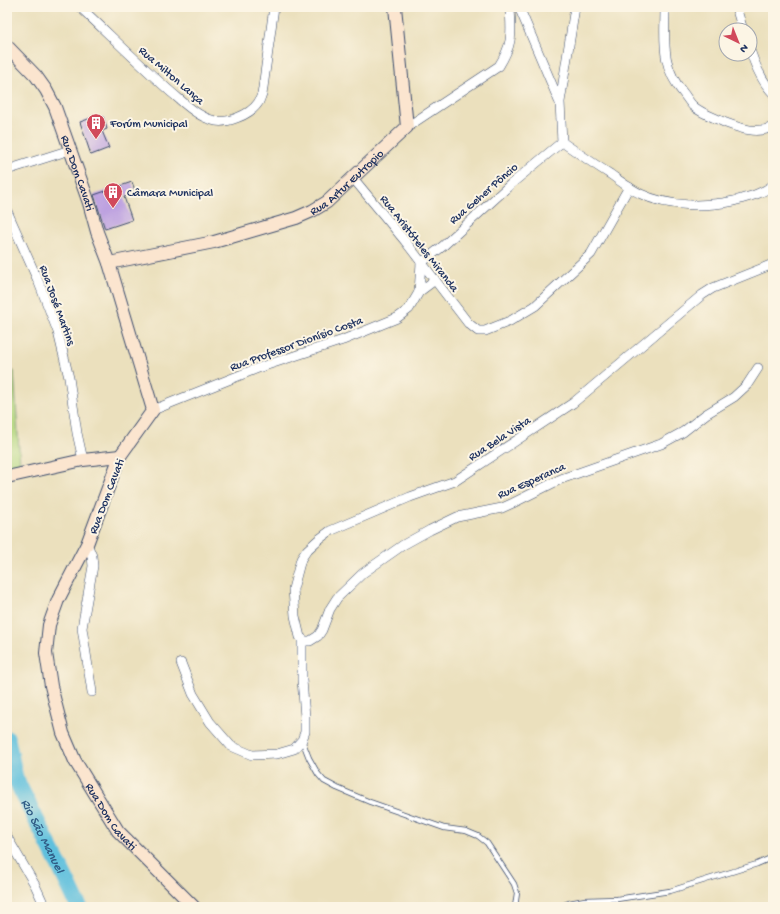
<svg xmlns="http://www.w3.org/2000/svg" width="780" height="914" viewBox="0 0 780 914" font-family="'Gochi Hand',sans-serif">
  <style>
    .green { fill: #b4d77f; stroke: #68836e }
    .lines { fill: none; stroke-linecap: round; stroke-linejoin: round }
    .river { stroke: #5fc0dd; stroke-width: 17 }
    .building { fill: #bb9fe0 }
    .lane-casing { stroke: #3a4a6c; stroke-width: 6 }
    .street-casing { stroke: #3a4a6c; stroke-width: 10 }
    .secondary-casing { stroke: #3a4a6c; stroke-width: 14 }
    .lane { stroke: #fff; stroke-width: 4.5 }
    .street { stroke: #fff; stroke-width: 9 }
    .secondary { stroke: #fbe5cf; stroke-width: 12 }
    .labels { text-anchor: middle; stroke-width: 4; stroke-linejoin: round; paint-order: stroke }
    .street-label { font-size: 12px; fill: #1b2f5e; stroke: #fcf5e5 }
    .poi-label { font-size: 12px; fill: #1b2f5e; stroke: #fcf5e5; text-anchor: start }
    .water-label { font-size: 13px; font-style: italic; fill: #2f5a84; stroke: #fcf5e5 }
  </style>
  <rect width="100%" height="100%" fill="#fcf5e5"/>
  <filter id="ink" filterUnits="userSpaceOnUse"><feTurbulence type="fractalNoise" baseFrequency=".025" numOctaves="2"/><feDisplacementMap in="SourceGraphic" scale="8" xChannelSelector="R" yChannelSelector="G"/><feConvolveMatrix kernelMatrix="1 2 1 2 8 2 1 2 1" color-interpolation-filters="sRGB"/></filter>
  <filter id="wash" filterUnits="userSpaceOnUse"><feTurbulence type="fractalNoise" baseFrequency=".012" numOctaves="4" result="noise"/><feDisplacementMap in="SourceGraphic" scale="16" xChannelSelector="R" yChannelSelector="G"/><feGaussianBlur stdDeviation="0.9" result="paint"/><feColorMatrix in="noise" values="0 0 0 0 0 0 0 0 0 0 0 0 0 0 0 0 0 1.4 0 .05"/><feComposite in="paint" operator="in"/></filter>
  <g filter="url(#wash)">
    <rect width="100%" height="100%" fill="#ebe0bd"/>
    <!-- green -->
    <polygon class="green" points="14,371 20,465 7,466 7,372"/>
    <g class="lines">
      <!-- river -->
      <path class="river" id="s1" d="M7,739l8,39 45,89 19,40"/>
    </g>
    <g id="blocks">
      <!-- building -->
      <g class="building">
        <polygon points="97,116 98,119 103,117 107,129 102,131 109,148 91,155 80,122"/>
        <polygon points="132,182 136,193 124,197 132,220 105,229 94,195"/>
      </g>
    </g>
  </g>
  <g filter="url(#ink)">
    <use href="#blocks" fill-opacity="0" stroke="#3a4a6c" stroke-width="1"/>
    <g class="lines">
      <!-- lane casing -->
      <g class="lane-casing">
        <g id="lane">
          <polyline points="302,740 309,758 318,774 324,781 337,788 370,802 444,828 466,831 478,836 487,843 514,884 517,893 515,907"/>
          <polyline points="559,907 569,903 585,900 617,899 670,891 757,864 773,857"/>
        </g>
      </g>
      <!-- street casing -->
      <g class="street-casing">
        <g id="street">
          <path d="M80,7c31,29 60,58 92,86 11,9 25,23 40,27 13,5 38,-5 46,-17 2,-2 2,-6 4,-8l12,-88"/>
          <polyline points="519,7 559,101"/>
          <path d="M665,7c0,34 -5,59 19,87 3,4 6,9 9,12 9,8 23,12 33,17 16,6 31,11 47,4"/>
          <polyline points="736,7 743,30"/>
          <path d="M750,50c5,15 12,32 23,43"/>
          <path d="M407,127l92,-61c15,-24 12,-33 11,-59"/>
          <path d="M562,142c16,11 32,22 48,32 10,7 20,15 31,20 27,13 64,13 93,7 14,-4 28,-7 39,-16"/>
          <polyline points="562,142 560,102 575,7"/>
          <polyline points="7,170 70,150"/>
          <polyline points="353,178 405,241 468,323 478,331 485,331 510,321 535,306 591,254 629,187"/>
          <polyline points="7,211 39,283 58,332 69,378 77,433 83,460"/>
          <polyline points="419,292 421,263 443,246 511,184 562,142"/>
          <polyline points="758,368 747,385 734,397 706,414 683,432 661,444 561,479 513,503 502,508 457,517 430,530 403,545 363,573 337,598 330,609 322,630 318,636 310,641 305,641 300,637 295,616 293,589 301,559 307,550 318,540 330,531 410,497 455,481 573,403 702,295 713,288 773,264"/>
          <polyline points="153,410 258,368 343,340 397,318 409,309 419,292 435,280"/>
          <polyline points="87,544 92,556 93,566 82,628 92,692"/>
          <polyline points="181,663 193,694 210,722 231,746 252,755 277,754 294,749 302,740 305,732 305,717 302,680 302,639"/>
          <polyline points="7,837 35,885 45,907"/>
        </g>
      </g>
      <!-- secondary casing -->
      <g class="secondary-casing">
        <g id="secondary">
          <path id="s2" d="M7,46l29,30 10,14 9,17 34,96 8,29 12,31 44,147 -33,46 -33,88 -29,56 -9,25 -3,28 5,33 12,47 12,28 43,70 76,76"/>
          <path id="s3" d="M109,263l105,-21 82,-24 16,-7 15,-9 80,-75 -12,-120"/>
          <polyline points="7,477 83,460 120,456"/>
        </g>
      </g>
      <!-- lane -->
      <use href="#lane" class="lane"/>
      <!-- street -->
      <use href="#street" class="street"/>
      <!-- secondary -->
      <use href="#secondary" class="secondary"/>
    </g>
  </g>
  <!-- icons -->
  <defs>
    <g id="building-pin" transform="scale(1)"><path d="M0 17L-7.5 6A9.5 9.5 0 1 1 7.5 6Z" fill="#d1495b" stroke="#fcf5e5"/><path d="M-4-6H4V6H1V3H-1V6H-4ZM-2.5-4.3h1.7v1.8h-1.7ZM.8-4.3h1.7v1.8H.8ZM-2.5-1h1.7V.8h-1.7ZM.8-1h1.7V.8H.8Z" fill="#fff"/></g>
  </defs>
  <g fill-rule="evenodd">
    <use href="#building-pin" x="96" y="123"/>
    <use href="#building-pin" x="113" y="192"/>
  </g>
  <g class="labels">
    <!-- street labels -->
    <g class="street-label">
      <text transform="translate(172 75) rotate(41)" y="4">Rua Milton Lança</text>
      <text dy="4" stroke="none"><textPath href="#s2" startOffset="148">Rua Dom Cavati</textPath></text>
      <text dy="4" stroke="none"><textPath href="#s3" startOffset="255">Rua Artur Eutropio</textPath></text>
      <text transform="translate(483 193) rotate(-41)" y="4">Rua Geher Pôncio</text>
      <text transform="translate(420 243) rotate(52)" y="4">Rua Aristóteles Miranda</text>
      <text transform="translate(58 305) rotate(70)" y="4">Rua José Martins</text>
      <text transform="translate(296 343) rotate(-20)" y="4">Rua Professor Dionísio Costa</text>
      <text transform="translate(499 438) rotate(-33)" y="4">Rua Bela Vista</text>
      <text transform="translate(531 480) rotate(-24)" y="4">Rua Esperanca</text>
      <text transform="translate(106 496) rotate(-69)" y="4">Rua Dom Cavati</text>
      <text dy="4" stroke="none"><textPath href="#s2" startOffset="844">Rua Dom Cavati</textPath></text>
    </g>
    <!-- poi labels -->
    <g class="poi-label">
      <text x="110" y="127">Forúm Municipal</text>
      <text x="127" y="196">Câmara Municipal</text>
    </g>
    <!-- water labels -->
    <g class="water-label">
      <text dy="5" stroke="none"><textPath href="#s1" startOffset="104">Rio São Manuel</textPath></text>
    </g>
  </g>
  <!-- margin -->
  <rect width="780" height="914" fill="none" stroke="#fcf5e5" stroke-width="24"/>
  <!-- north arrow -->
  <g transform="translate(738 42) rotate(137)"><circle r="19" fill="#fcf5e5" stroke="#a2a6af"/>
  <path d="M0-3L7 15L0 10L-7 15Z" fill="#d1495b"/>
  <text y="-6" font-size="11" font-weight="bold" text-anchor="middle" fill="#1b2f5e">N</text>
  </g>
</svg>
